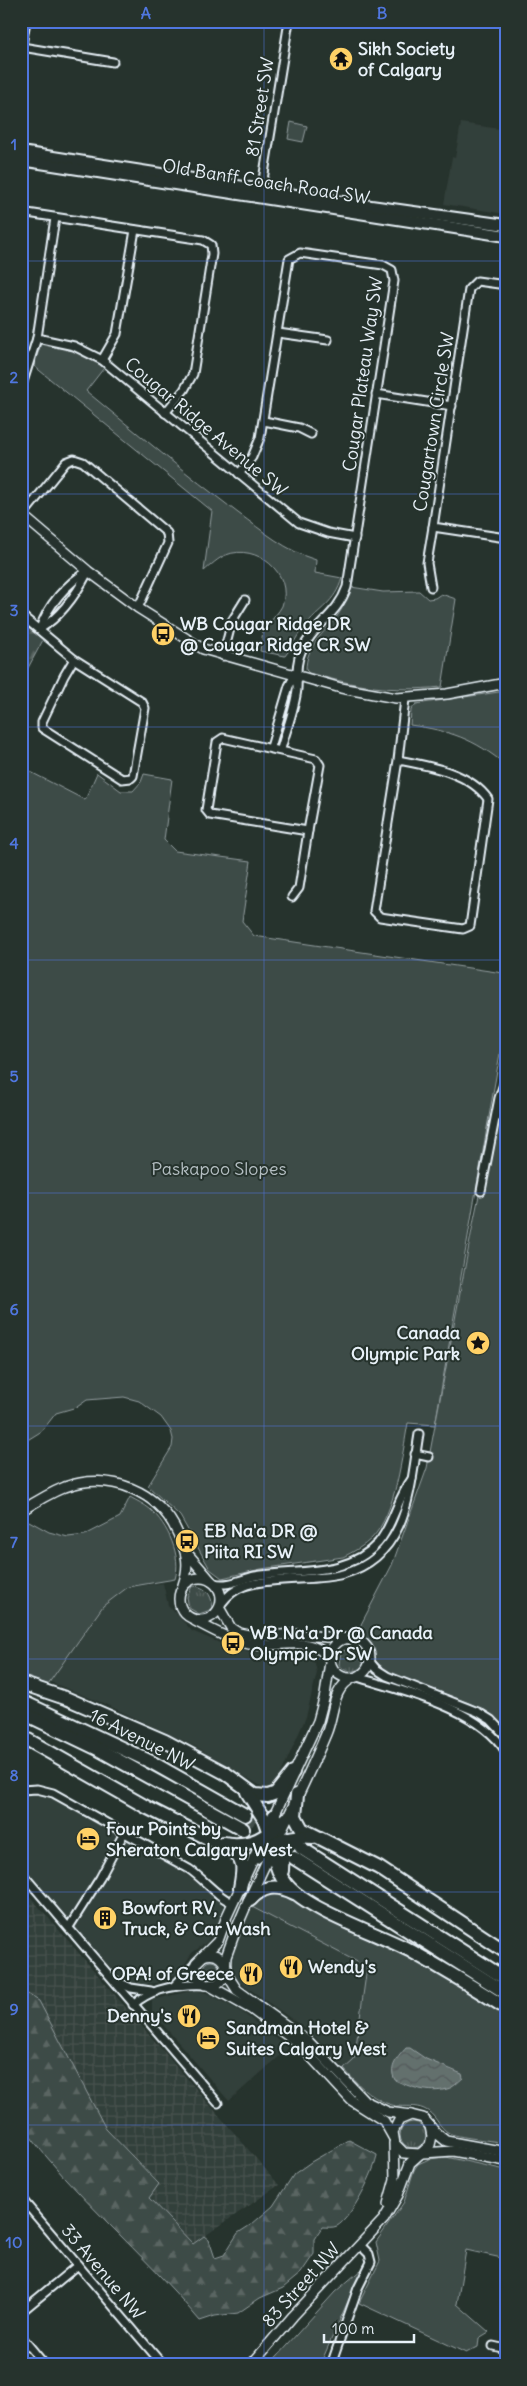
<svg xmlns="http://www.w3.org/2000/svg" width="527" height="2386" viewBox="0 0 527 2386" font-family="Delius,sans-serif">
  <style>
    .built { fill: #333f3a }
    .industrial { fill: url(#industrial-grid) }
    .grass { fill: url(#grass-tufts); stroke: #939ea0 }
    .forest { fill: url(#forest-firs); stroke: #939ea0 }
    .park { fill: #3e4b47; stroke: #939ea0 }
    .water { fill: url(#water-waves); stroke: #98a3a5 }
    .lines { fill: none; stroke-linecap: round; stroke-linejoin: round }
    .motorway-tunnel { stroke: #43504b; stroke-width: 12; stroke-dasharray: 12 6; stroke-linecap: butt }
    .minor-casing { stroke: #e8f1f8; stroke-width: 11 }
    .tertiary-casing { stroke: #e8f1f8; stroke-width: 12 }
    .secondary-casing { stroke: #e8f1f8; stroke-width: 14 }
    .motorway-casing { stroke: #e8f1f8; stroke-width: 16 }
    .minor { stroke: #26332d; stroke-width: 7 }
    .tertiary { stroke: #26332d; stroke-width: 9 }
    .secondary { stroke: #26332d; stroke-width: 10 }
    .motorway { stroke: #26332d; stroke-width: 12 }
    .grid { fill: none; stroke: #5077e0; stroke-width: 1; stroke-opacity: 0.55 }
    .labels { text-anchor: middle; stroke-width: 4; stroke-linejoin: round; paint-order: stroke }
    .poi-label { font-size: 18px; font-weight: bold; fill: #e8f1f8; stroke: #26332d; text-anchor: start }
    .street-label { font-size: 18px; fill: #e8f1f8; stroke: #26332d }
    .park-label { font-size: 18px; fill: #b5bfc3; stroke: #26332d }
    .neatline { fill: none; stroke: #5077e0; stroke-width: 2 }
    .grid-label { font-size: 16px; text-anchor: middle; font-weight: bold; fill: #5077e0 }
  </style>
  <defs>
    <pattern id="industrial-grid" width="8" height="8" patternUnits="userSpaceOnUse" patternTransform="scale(1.25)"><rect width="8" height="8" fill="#333f3a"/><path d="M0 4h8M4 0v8" fill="none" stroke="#47524e"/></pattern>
    <pattern id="grass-tufts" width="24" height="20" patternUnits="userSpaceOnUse" patternTransform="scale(1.25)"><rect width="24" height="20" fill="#3e4b47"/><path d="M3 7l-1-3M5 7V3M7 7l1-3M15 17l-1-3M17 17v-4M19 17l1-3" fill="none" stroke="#5a6562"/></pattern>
    <pattern id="forest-firs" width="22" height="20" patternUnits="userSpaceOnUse" patternTransform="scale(1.25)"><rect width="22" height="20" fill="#3e4b47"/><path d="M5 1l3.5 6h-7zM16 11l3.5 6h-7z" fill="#5a6562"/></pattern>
    <pattern id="water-waves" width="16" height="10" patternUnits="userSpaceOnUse" patternTransform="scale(1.25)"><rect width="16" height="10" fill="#636f6d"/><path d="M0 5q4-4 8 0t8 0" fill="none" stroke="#535a5a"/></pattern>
  </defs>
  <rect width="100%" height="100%" fill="#26332d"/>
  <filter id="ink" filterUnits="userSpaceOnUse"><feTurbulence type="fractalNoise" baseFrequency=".02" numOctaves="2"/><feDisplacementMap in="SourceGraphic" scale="10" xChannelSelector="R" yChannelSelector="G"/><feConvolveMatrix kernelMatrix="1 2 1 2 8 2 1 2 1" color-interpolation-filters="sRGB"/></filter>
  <g filter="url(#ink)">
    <!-- built -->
    <g class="built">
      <polygon points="461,123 506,130 506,214 444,204 452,157 455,158"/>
      <polygon points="163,1583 168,1605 192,1631 234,1649 262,1654 300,1652 315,1663 317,1673 306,1717 280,1776 272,1786 264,1788 196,1747 105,1704 48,1681 103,1606 128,1587"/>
      <polygon points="21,1785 23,1789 53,1793 124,1833 210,1891 224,1907 217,1925 207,1942 192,1953 179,1973 157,1983 140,1985 123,1979 69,1927 21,1872"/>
      <polygon points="252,1907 367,1967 354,2061 344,2069 311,2033 237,1980 233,1973 232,1960 234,1948"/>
      <polygon points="194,1990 207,1993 242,2012 289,2048 229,2101 152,2012 152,2000"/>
    </g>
    <!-- industrial -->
    <polygon class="industrial" points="21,1886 279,2185 193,2244 149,2198 159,2183 106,2129 39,2002 24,1992 21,1981"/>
    <!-- grass -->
    <g class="grass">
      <path d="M192,1586c15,0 20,10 21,23l-14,5 -10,-6 -2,-11z"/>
      <path d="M350,1648l8,4 6,13c-8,8 -19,9 -25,-1l2,-12z"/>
      <circle cx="211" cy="1969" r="8"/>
      <circle cx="413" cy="2135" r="13"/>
    </g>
    <!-- forest -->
    <g class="forest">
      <polygon points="27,627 43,640 21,681 21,635"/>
      <path d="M21,1981l3,11 15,9 67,128 53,55 -10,14 44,46 11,-8 5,4 6,18 9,-3 14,-22 14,-9 21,-18 21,-32 17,-12 38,-22 28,15c-1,14 -26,64 -40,71 -4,2 -10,1 -15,1l-8,12v15l-13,19 -18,15 -23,10 -22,15 -23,3 -15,5c-56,-69 -127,-124 -179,-197z"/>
    </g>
    <!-- park -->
    <g class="park">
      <polygon points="291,122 307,126 303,142 288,139"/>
      <path d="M52,338l16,3 39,23 -21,27c50,41 100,83 152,122 25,18 48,38 78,47l-1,13 27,5c-7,25 -23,30 -38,49 -8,9 -12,21 -19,29l-25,-5 4,-27 4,1c4,-6 11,-13 14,-19 12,-33 -26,-63 -56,-51 -8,3 -16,11 -22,16l8,-60 -178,-145 8,-26z"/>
      <path d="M351,587l32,5 36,-1 9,8 7,-1 6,-4 15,5 -14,88c-53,5 -82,0 -133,-14l-3,-3c0,-25 18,-36 32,-55 6,-9 10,-18 13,-28z"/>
      <path d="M506,691v74c-33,-27 -56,-34 -96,-40l1,-15 5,-6z"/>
      <path d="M21,767l64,33 12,-27 24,18h12l8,-9 3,-8 28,5 -8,61 11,11 76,10 -9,60 12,15 249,37 3,16v30l-71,406 -27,-2c-6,32 -12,90 -36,115 -8,8 -19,14 -29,19l-82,12 -39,9 -12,-9 -30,-53 -32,-30 24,-39 1,-8 -2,-8 -10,-14 -22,-16 -15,-4 -37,3 -10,7 -21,6 -14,18 -21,13z"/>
      <polygon points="502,1087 506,1089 506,1730 487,1712 469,1703 387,1672 375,1660 369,1643 356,1634 392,1565 427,1468 474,1219"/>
      <path d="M130,1497c7,4 14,7 20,12 18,16 32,47 25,70l-47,8 -25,19 -57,81 -25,-9v-153l8,-4 20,11 19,5 17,-2 35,-18z"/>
      <path d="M275,1889l162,82 69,42v130c-11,-2 -51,-6 -57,-10 -11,-6 -13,-19 -25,-24 -9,-4 -18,-2 -27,-3 -21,-3 -40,-22 -53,-37l10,-9 13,-93 -115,-60 8,-10z"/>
      <polygon points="446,2157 506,2170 506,2259 466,2250 457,2304 489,2332 479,2338 478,2347 466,2353 359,2303 380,2261 376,2242 404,2202 414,2170 418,2164 429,2159"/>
      <polygon points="362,2269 320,2365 269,2365 335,2292"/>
    </g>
    <!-- water -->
    <path class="water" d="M406,2048h4l16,11 36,15 1,4c-5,4 -10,10 -16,11 -17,5 -38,-2 -52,-9 -7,-13 3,-23 11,-32z"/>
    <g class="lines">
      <!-- motorway-tunnel -->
      <polyline class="motorway-tunnel" points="245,1815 273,1831"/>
      <!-- minor casing -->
      <g class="minor-casing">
        <g id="minor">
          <polyline points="22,47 113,62"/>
          <polyline points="21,51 26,21"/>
          <polyline points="261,192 289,21"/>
          <polyline points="21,212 203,240 211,245 212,254 193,374 184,390 165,413"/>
          <polyline points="506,285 477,281 469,289 433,527 506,538"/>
          <polyline points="278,333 328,340"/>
          <polyline points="37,338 74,346 102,360 299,523 328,533 355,538"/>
          <polyline points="102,360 117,334 135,230"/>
          <polyline points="21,388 37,338 55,218"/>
          <polyline points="376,394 452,406"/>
          <polyline points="264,421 299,428 311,434"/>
          <path d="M239,474l13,-17 8,-19 29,-179 11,-6 83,12 9,5 2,11 -47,306c-10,29 -34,38 -46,65 -6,14 -3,23 -4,37 -2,20 -11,41 -16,60"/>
          <polyline points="23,515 66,462 74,459 83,462 167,533 168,543 138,608"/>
          <polyline points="431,587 427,563 433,527"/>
          <polyline points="21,615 74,659 142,702 145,708 133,776 131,778 122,779 42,728 42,722 64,676 74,659"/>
          <path d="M40,629c7,-23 27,-46 48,-58"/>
          <path d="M40,629c20,-12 37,-36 48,-57"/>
          <polyline points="223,656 232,621 245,600"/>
          <polygon points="223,738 316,759 320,765 308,831 210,815 206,810 217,742"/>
          <polyline points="271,747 289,686 295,675"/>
          <path d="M398,760c31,6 71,12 90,39l-18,127 -7,3 -83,-12 -6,-6 24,-151 7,-61"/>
          <polyline points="292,897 299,888 308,831"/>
          <polyline points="481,1191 499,1098 505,1081"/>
          <polyline points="415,1454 429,1457"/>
          <path d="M214,1583c15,4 27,-4 41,-7 41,-7 93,1 123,-33 16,-19 19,-45 34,-64"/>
          <path d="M222,1603c12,-17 29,-20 49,-22 24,-3 50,-1 72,-7 66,-18 67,-86 76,-140"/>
          <polyline points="370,1662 376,1669 387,1676 478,1712 491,1720 506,1736"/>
          <path d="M357,1677c45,14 123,31 149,75"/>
          <path d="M21,1790l16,-1 16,4 136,76c15,10 28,28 44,34"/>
          <polyline points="21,1872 218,2103"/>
          <polyline points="69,1927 100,1878 124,1833"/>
          <polyline points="114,1980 131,1988 151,1991"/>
          <polyline points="174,1986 196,1963"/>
          <path d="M133,2005c20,-18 47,-21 72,-20"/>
          <polyline points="21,2198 163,2365"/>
          <polyline points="21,2312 78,2265"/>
          <polyline points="21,2336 45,2365"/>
          <polyline points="493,2346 506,2349"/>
          <polyline points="21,2364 25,2365"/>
          <polyline points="331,2365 358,2288 371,2262 369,2254 360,2245"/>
        </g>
      </g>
      <!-- tertiary casing -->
      <g class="tertiary-casing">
        <g id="tertiary">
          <polyline points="21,514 88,571 138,608 203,649 341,688 396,698 447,694 506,683"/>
          <polyline points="506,1065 506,1081"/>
          <path d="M21,1511c14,-9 29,-18 44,-24 44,-16 95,4 113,47 9,19 12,31 5,51"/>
          <polyline points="187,1553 211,1581"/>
          <circle cx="200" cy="1599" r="21"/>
          <polyline points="220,1609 231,1628 239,1633 258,1637 292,1634 349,1639"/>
          <path d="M195,1621c17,9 35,19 54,23 27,6 61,-12 81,15"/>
          <circle cx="350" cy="1658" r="20"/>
          <polyline points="272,1820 318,1721 325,1695 330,1662"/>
          <path d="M265,1834l-38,82 -9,25 -22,22v13l9,9 12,-1 8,-7 1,-20 9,-25c27,-67 63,-131 91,-198 9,-21 5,-45 27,-56"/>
          <path d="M203,1956c11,-4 19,0 23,11"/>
          <polyline points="226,1973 237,1990 309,2042 365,2101 388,2112 411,2115"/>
          <polyline points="210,1986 251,2009 299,2044 351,2100 384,2121 393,2137"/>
          <polyline points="423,2153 453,2151 506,2161"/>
          <polyline points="420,2154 404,2153 395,2144 393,2132 399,2120 411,2115 423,2118 436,2133 446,2141 506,2152"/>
          <polyline points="388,2204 395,2179 394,2143"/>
          <polyline points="251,2365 293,2316 384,2219 398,2195 410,2163 430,2145 432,2136 430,2126"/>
        </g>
      </g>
      <!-- secondary casing -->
      <g class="secondary-casing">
        <g id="secondary">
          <polyline points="21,152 321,199 506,225"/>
          <polyline points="21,160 506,236"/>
        </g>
      </g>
      <!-- motorway casing -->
      <g class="motorway-casing">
        <g id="motorway">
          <polyline points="21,1683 68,1699 165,1741 225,1773 255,1795 268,1796 276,1793 293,1772"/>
          <polyline points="21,1701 151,1762 245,1815"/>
          <polyline points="21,1712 96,1748 243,1829"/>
          <path d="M21,1736l127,72 83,42c15,11 12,21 9,38"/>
          <polyline points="247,1792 264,1819 270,1836"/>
          <polyline points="297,1795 295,1816 302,1829 379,1868 506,1952"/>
          <path d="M274,1816c-4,23 -2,51 13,69 22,26 92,49 124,66 32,18 64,37 95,57"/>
          <path d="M224,1843c26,5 43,-6 61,-24"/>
          <polyline points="301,1848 506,1979"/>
          <path d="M255,1858c18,-16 33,-24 58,-21"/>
          <polyline points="294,1858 506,1993"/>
          <path d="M282,1871c0,-14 4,-29 19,-34"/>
          <path d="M250,1900c13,-14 26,-16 44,-7"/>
        </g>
      </g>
      <!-- minor -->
      <use href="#minor" class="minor"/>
      <!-- tertiary -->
      <use href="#tertiary" class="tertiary"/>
      <!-- secondary -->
      <use href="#secondary" class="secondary"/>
      <!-- motorway -->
      <use href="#motorway" class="motorway"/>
    </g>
  </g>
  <!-- grid -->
  <path class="grid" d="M264,21v2344M21,261h485M21,494h485M21,727h485M21,960h485M21,1193h485M21,1426h485M21,1659h485M21,1892h485M21,2125h485"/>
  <!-- icons -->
  <defs>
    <g id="temple-disc" transform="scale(1.25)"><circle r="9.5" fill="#ffd166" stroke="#26332d"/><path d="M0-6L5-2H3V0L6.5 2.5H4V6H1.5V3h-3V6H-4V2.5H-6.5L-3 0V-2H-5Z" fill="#111"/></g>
    <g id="bus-disc" transform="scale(1.25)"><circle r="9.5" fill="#ffd166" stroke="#26332d"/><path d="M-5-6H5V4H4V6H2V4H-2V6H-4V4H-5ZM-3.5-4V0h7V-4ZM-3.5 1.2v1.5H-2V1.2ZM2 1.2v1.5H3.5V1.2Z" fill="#111"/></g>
    <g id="sight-disc" transform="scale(1.25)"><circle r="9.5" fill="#ffd166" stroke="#26332d"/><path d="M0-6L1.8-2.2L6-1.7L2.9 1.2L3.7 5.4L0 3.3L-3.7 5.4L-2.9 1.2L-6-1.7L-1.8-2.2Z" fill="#111"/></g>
    <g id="hotel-disc" transform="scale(1.25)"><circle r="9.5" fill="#ffd166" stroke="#26332d"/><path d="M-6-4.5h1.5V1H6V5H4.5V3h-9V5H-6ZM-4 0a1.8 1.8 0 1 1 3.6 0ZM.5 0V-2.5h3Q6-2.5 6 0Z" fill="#111"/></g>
    <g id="building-disc" transform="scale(1.25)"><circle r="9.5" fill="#ffd166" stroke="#26332d"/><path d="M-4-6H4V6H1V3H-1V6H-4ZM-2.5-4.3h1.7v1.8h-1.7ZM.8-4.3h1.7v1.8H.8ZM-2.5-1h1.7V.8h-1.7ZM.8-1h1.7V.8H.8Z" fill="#111"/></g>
    <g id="restaurant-disc" transform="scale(1.25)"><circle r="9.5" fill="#ffd166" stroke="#26332d"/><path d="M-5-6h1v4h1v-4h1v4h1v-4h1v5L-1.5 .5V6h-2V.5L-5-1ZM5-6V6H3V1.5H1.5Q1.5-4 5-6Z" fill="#111"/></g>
  </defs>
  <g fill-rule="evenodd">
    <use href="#temple-disc" x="341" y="59"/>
    <use href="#bus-disc" x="163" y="634"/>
    <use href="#sight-disc" x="478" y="1343"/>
    <use href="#bus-disc" x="187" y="1541"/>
    <use href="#bus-disc" x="233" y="1643"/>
    <use href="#hotel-disc" x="88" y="1839"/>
    <use href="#building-disc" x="105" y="1918"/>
    <use href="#restaurant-disc" x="291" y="1967"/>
    <use href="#restaurant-disc" x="251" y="1974"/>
    <use href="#restaurant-disc" x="189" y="2016"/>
    <use href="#hotel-disc" x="208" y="2038"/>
  </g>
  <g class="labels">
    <!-- poi labels -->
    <g class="poi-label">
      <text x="358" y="55">Sikh Society<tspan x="358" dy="21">of Calgary</tspan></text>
      <text x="180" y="630">WB Cougar Ridge DR<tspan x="180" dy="21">@ Cougar Ridge CR SW</tspan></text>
      <text x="460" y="1339" text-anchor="end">Canada<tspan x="460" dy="21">Olympic Park</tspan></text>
      <text x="204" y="1537">EB Na'a DR @<tspan x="204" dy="21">Piita RI SW</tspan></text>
      <text x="250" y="1639">WB Na'a Dr @ Canada<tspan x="250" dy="21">Olympic Dr SW</tspan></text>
      <text x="106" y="1835">Four Points by<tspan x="106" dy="21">Sheraton Calgary West</tspan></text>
      <text x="122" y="1914">Bowfort RV,<tspan x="122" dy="21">Truck, &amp; Car Wash</tspan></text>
      <text x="308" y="1973">Wendy's</text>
      <text x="234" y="1980" text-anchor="end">OPA! of Greece</text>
      <text x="172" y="2022" text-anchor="end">Denny's</text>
      <text x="226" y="2034">Sandman Hotel &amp;<tspan x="226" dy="21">Suites Calgary West</tspan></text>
    </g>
    <!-- street labels -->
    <g class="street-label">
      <text transform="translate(260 107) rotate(-81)" y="6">81 Street SW</text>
      <text transform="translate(266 182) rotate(9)" y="6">Old Banff Coach Road SW</text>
      <text transform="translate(363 374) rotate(-82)" y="6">Cougar Plateau Way SW</text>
      <text transform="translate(434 422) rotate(-81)" y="6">Cougartown Circle SW</text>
      <text transform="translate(206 427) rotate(40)" y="6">Cougar Ridge Avenue SW</text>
      <text transform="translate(142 1740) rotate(27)" y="6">16 Avenue NW</text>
      <text transform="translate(103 2272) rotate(50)" y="6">33 Avenue NW</text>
      <text transform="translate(301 2285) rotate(-48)" y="6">83 Street NW</text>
    </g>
    <!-- park labels -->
    <g class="park-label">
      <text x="219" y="1175">Paskapoo Slopes</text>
    </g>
  </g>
  <!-- margin -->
  <rect width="527" height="2386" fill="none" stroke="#26332d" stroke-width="55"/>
  <!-- scale -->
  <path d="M324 2334v8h90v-8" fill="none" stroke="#e8f1f8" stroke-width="2.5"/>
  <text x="332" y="2334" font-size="15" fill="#e8f1f8" stroke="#26332d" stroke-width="4" paint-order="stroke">100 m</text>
  <rect x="28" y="28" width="472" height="2330" class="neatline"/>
  <g class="grid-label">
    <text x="146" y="19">A</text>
    <text x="382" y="19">B</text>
    <text x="14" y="150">1</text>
    <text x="14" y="383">2</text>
    <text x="14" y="616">3</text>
    <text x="14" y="849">4</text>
    <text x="14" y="1082">5</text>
    <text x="14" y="1315">6</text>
    <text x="14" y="1548">7</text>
    <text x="14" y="1781">8</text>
    <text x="14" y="2015">9</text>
    <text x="14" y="2248">10</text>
  </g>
</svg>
